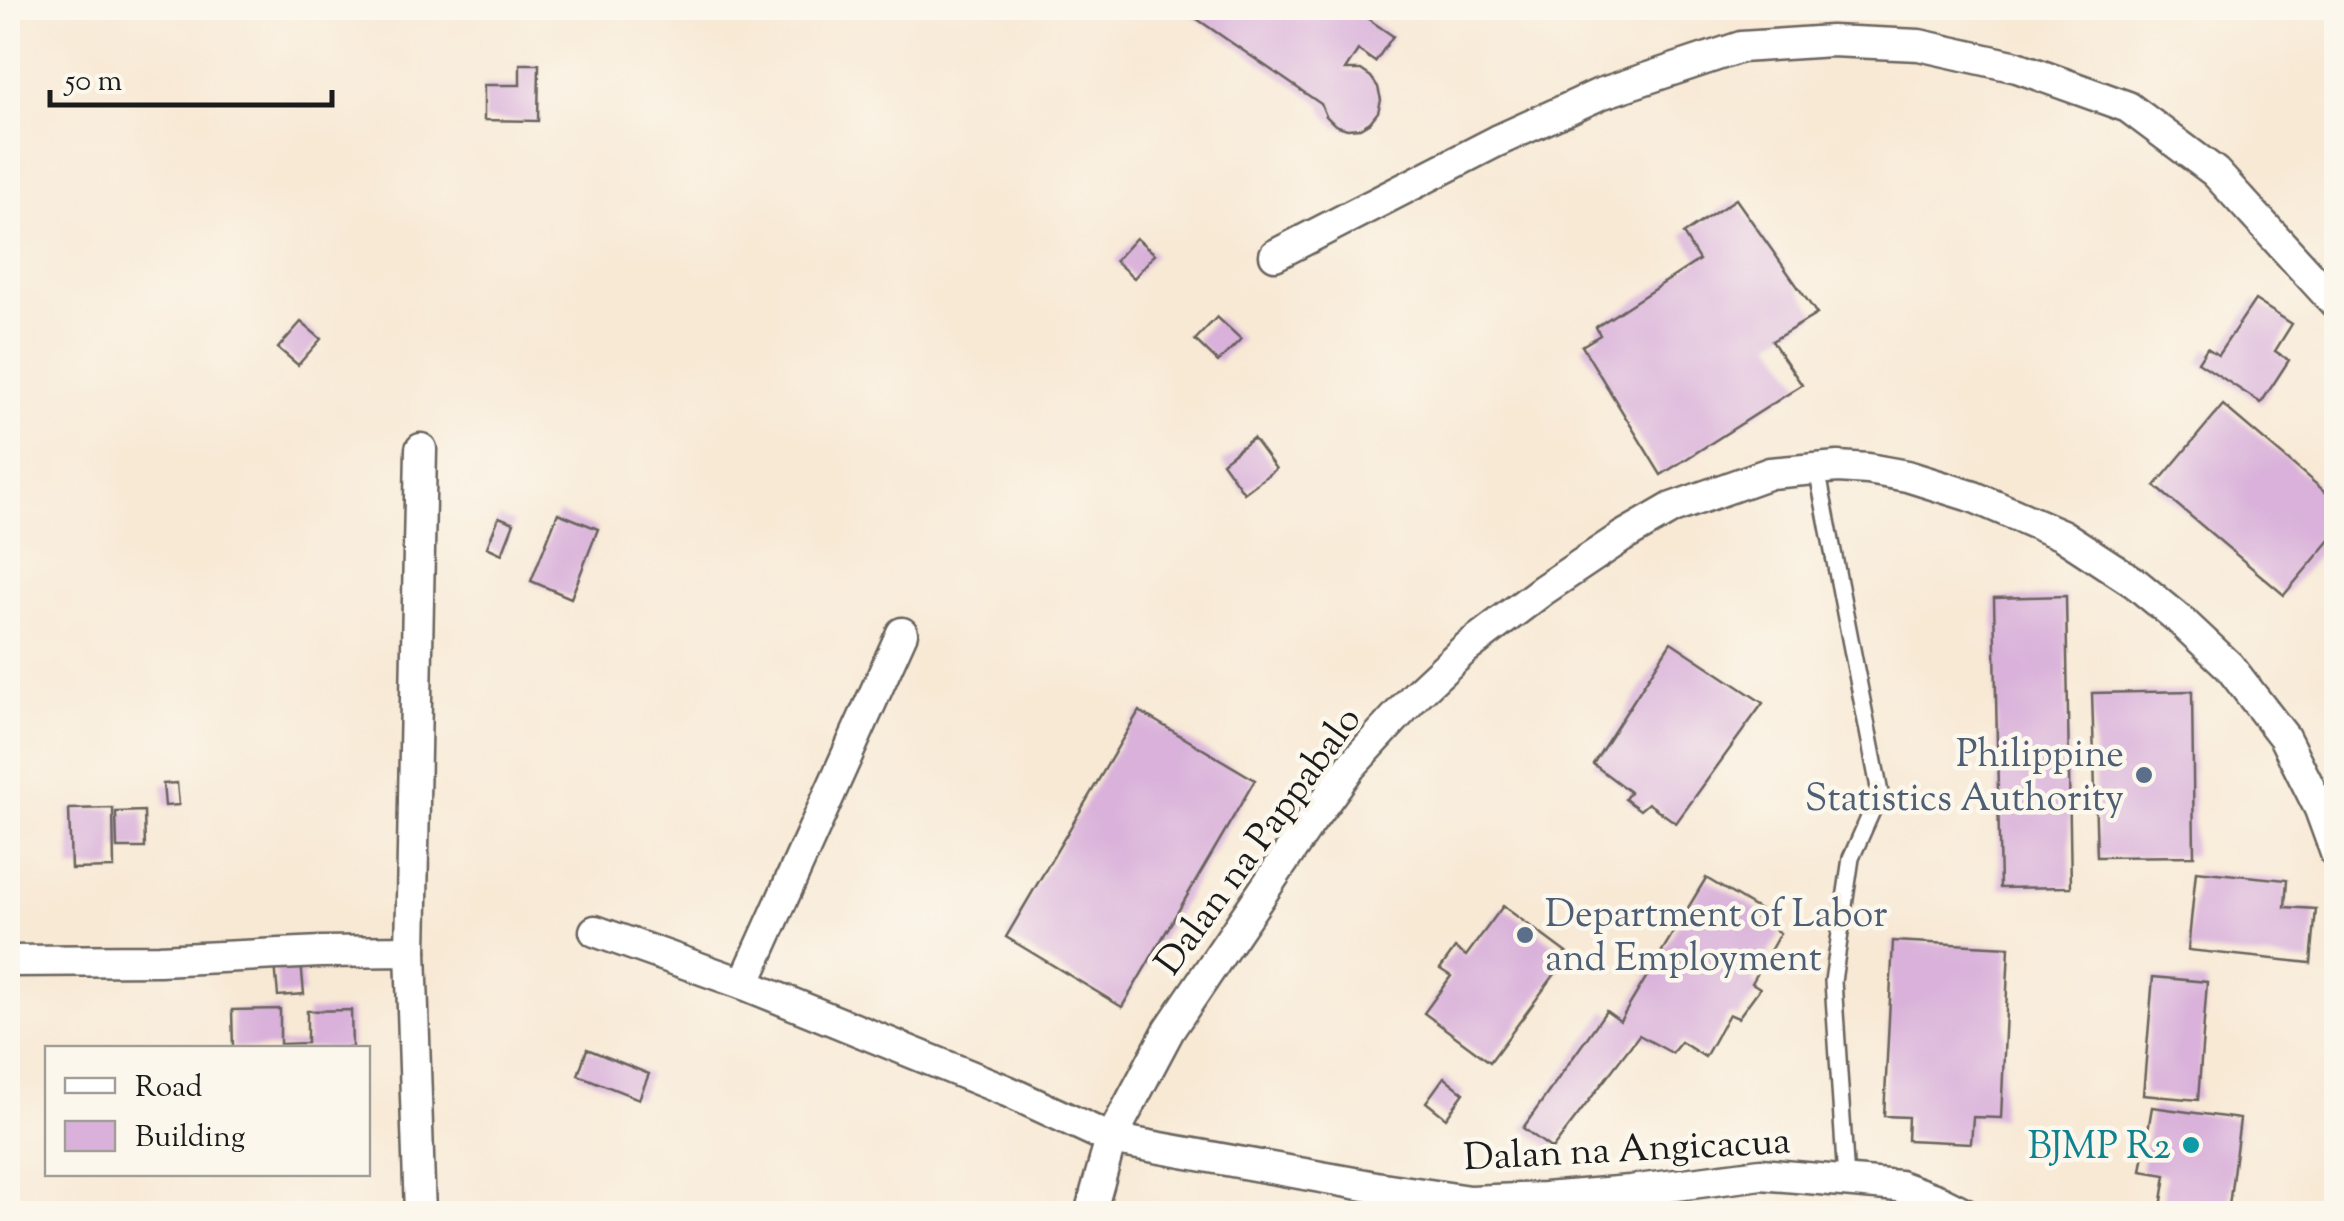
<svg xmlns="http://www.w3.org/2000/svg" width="2344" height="1221" viewBox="0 0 2344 1221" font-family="'Sorts Mill Goudy',serif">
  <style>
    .building { fill: #d9b1da }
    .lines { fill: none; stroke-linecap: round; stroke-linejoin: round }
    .lane-casing { stroke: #69645d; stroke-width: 20 }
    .street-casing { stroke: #69645d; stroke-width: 35 }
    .lane { stroke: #fff; stroke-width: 15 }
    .street { stroke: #fff; stroke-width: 30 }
    .service-dot { fill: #5c6f8a; stroke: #fbf7ec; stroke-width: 4 }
    .culture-dot { fill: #0f9aa8; stroke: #fbf7ec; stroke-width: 4 }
    .labels { text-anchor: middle; stroke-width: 9; stroke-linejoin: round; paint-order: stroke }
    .service-label { font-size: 38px; fill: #4e5e75; stroke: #fbf7ec; text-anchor: end }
    .street-label { font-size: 38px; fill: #1c1c1c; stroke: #fbf7ec }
    .culture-label { font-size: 38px; fill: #0d838f; stroke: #fbf7ec; text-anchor: end }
  </style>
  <rect width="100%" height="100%" fill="#fbf7ec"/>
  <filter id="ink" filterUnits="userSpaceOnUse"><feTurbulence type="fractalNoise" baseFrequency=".01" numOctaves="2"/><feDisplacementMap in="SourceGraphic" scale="20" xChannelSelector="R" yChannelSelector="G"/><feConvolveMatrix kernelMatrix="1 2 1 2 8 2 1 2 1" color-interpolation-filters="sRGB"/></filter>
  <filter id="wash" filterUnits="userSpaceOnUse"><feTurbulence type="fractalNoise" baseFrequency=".0048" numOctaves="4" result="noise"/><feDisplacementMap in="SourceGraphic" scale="40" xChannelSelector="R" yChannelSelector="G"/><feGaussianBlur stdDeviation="2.25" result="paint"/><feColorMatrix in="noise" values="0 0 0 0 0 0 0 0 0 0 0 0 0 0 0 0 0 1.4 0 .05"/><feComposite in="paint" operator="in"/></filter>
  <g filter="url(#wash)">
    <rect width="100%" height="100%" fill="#f8e9d5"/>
    <g id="blocks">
      <!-- building -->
      <g class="building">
        <polygon points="1181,8 1352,8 1393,36 1375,62 1358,50 1345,70 1361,70 1371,77 1378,87 1381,100 1378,112 1370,122 1360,128 1347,129 1335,125 1326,116 1321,104"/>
        <polygon points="520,64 539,64 538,121 484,120 484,85 520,85"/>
        <polygon points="1736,199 1817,314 1772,341 1802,385 1661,475 1582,346 1600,335 1596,327 1699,260 1683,234"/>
        <polygon points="1136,238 1155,254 1134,278 1115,261"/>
        <polygon points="2255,300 2292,324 2275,351 2289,360 2261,403 2198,362 2207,348 2218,355"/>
        <polygon points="1217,317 1241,339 1218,362 1195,340"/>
        <polygon points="301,322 321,339 298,365 278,348"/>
        <polygon points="2223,405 2336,501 2336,533 2284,595 2155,486"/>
        <polygon points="1253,438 1276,469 1244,493 1222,462"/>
        <polygon points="558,513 598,529 571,598 531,581"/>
        <polygon points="499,517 514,523 502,554 487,547"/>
        <polygon points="2066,596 2071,887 2000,888 1994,598"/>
        <polygon points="1671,642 1763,703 1676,823 1648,803 1640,810 1625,799 1630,792 1593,764"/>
        <polygon points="2192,691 2194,856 2097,857 2092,693"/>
        <polygon points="1139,711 1255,780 1122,1007 1006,937"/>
        <polygon points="177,783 179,805 165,806 163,784"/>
        <polygon points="113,808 114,868 71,869 69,809"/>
        <polygon points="144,811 145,848 117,848 116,812"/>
        <polygon points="2196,871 2287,880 2285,907 2316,909 2311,963 2188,950"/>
        <polygon points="1706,878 1761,911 1756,918 1780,933 1752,983 1760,988 1738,1018 1729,1014 1705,1057 1681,1042 1672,1053 1639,1035 1552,1149 1523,1128 1606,1011 1620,1021"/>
        <polygon points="1503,906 1569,955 1490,1062 1424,1013 1451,976 1440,969 1455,948 1466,956"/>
        <polygon points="1893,941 2009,947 2001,1118 1973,1117 1971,1143 1907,1140 1908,1117 1884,1116"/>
        <polygon points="301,961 304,994 278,996 275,963"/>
        <polygon points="2153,977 2207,982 2198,1100 2143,1095"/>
        <polygon points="280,1009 280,1044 307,1043 307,1011 351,1010 352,1048 233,1048 232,1010"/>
        <polygon points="587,1049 649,1074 639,1099 578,1075"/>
        <polygon points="1444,1077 1464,1093 1446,1118 1426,1102"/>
        <polygon points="2152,1107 2240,1119 2228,1214 2160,1214 2166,1175 2141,1171"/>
      </g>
    </g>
  </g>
  <g filter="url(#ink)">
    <use href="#blocks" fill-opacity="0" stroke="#69645d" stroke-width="2.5"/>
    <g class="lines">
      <!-- lane casing -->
      <g class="lane-casing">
        <polyline id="lane" points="1817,469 1880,793 1851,858 1833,981 1846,1180"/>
      </g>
      <!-- street casing -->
      <g class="street-casing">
        <g id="street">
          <polyline points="1275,255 1497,141 1600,94 1741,47 1831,41 1919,45 2017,67 2128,107 2215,172 2336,304"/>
          <polyline points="595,931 744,984 1007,1091 1111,1139 1376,1187 1469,1201 1544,1198 1630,1191 1761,1174 1899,1186 1940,1201 1966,1214"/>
          <polyline points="411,951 421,449"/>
          <polyline points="8,961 159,960 321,952 411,951 420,1214"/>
          <polyline points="744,984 902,633"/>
          <polyline points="1090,1214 1111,1139 1169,1030 1308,825 1351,766 1417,694 1465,649 1543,590 1622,537 1672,508 1770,473 1838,467 1868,469 1907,476 1974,497 2062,535 2134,582 2179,619 2229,666 2284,737 2320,809 2336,853"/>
        </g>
      </g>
      <!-- lane -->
      <use href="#lane" class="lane"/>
      <!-- street -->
      <use href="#street" class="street"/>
    </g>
  </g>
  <!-- markers -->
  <g class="service-dot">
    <circle cx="2144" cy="775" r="10"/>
    <circle cx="1525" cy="935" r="10"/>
  </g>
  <circle class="culture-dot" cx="2191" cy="1145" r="10"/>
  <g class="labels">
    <!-- service labels -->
    <g class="service-label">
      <text x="2124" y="766">Philippine<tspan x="2124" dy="44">Statistics Authority</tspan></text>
      <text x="1545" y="926" text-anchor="start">Department of Labor<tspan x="1545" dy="44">and Employment</tspan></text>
    </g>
    <!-- street labels -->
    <g class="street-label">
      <text transform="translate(1257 840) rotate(-54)" y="13">Dalan na Pappabalo</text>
      <text transform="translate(1627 1148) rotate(-3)" y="13">Dalan na Angicacua</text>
    </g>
    <!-- culture labels -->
    <g class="culture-label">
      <text x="2171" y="1158">BJMP R2</text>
    </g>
  </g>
  <!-- margin -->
  <rect width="2344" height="1221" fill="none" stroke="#fbf7ec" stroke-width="40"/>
  <!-- legend -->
  <rect x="45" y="1046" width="325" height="130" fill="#fbf7ec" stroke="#a29f99" stroke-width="2.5"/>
  <rect x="65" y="1078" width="50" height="15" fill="#ffffff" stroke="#a29f99" stroke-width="2.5"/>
  <text x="135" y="1096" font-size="30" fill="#1c1c1c">Road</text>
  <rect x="65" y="1121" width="50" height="30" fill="#d9b1da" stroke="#a29f99" stroke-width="2.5"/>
  <text x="135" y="1146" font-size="30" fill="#1c1c1c">Building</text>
  <!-- scale -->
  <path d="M50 90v15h282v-15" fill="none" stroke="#1c1c1c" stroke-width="5"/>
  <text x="65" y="90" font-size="30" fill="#1c1c1c" stroke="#fbf7ec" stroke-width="8" paint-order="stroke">50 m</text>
</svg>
